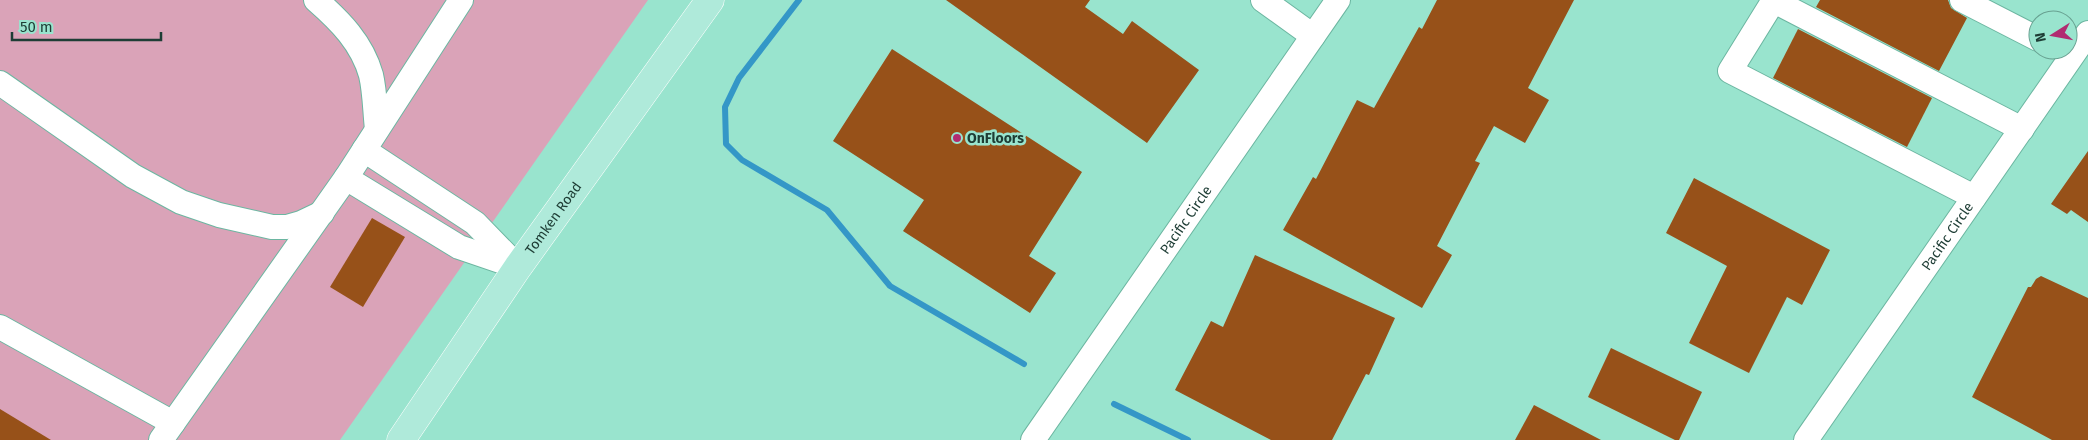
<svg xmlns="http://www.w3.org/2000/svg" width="2088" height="440" viewBox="0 0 2088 440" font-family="'Fira Sans',sans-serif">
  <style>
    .green { fill: #daa3b8 }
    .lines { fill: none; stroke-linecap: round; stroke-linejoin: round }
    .stream { stroke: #3497c7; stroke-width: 6 }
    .building { fill: #975119 }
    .minor-casing { stroke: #6cb6a1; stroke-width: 26 }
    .major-casing { stroke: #fff; stroke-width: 29 }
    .minor { stroke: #fff; stroke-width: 24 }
    .major { stroke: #afeada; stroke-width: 28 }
    .poi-dot { fill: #b12b71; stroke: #99e4ce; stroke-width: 2 }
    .labels { text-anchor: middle; stroke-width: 5; stroke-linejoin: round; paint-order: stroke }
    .poi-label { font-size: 14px; font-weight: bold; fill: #1e3d35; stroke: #99e4ce; text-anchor: start }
    .street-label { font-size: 14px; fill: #1e3d35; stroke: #99e4ce }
  </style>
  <rect width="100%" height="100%" fill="#99e4ce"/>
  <!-- green -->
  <polygon class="green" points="0,0 648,0 340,440 0,440"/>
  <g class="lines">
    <!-- stream -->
    <g class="stream">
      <polyline points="799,0 739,78 725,107 726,144 742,160 827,210 890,286 1024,364"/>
      <polyline points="1114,404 1188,440"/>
    </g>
  </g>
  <!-- building -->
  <g class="building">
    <polygon points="946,0 1090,0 1085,7 1123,34 1132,21 1199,70 1147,143"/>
    <polygon points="1437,0 1574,0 1528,88 1549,100 1525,143 1494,126 1475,161 1480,163 1437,246 1452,255 1422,308 1283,230 1313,177 1316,179 1357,100 1374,108 1419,27 1422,29"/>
    <polygon points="1820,0 1948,0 1951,8 1967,18 1939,71 1816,7"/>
    <polygon points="1798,29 1932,98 1907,147 1773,78"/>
    <polygon points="892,49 1082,172 1029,256 1056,273 1030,313 903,231 924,200 833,141"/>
    <polygon points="2088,151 2088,222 2071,210 2067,214 2051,204"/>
    <polygon points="1694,178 1830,250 1802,305 1787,297 1749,373 1689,343 1727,266 1666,233"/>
    <polygon points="372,218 405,237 363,307 330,287"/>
    <polygon points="1255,255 1395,318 1369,375 1366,374 1332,440 1271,440 1175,390 1211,321 1223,327"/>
    <polygon points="2041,276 2088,298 2088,440 2052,440 1972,397 2028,287 2031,287 2036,279"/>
    <polygon points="1611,348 1702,392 1679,440 1675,440 1588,397"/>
    <polygon points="1534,405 1601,440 1515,440"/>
    <polygon points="0,409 51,440 0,440"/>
  </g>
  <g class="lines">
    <!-- minor casing -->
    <g class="minor-casing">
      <g id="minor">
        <path d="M316,0c24,21 46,43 55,75 4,17 4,37 6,54"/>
        <polyline points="1263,0 1313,36"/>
        <polyline points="1774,0 1730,71 1974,197"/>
        <polyline points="1962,0 2038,39"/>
        <polyline points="1774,1 2022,129"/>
        <polyline points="0,83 133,176 181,202 219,215 272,227 287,227 301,223 322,213"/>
        <polyline points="364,150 475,223 518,267"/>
        <polyline points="346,178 459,247 515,266"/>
        <polyline points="0,327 173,423"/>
        <polyline points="161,440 346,178 461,0"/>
        <path id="s1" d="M1033,440l305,-440"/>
        <path id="s2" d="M1806,440l282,-407"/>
      </g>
    </g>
    <!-- major casing -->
    <g class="major-casing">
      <g id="major">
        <path id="s3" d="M401,440l117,-173 192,-267"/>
      </g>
    </g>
    <!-- minor -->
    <use href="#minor" class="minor"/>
    <!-- major -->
    <use href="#major" class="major"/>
  </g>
  <!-- markers -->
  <circle class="poi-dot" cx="957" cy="138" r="5"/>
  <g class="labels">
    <!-- poi labels -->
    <g class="poi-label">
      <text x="967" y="143">OnFloors</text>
    </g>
    <!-- street labels -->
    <g class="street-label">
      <text dy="5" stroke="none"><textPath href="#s3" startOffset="269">Tomken Road</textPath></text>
      <text dy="5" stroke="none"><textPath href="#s1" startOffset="268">Pacific Circle</textPath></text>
      <text dy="5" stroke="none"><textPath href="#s2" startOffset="248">Pacific Circle</textPath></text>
    </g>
  </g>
  <!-- north arrow -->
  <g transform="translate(2053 35) rotate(259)"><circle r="24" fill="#99e4ce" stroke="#68a191"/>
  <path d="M0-4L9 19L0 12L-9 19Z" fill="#b12b71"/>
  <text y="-8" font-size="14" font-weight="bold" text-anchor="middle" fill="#1e3d35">N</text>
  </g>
  <!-- scale -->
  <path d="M12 32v8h149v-8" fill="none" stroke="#1e3d35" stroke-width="2.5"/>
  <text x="20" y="32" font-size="15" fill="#1e3d35" stroke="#99e4ce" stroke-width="4" paint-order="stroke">50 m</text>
</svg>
